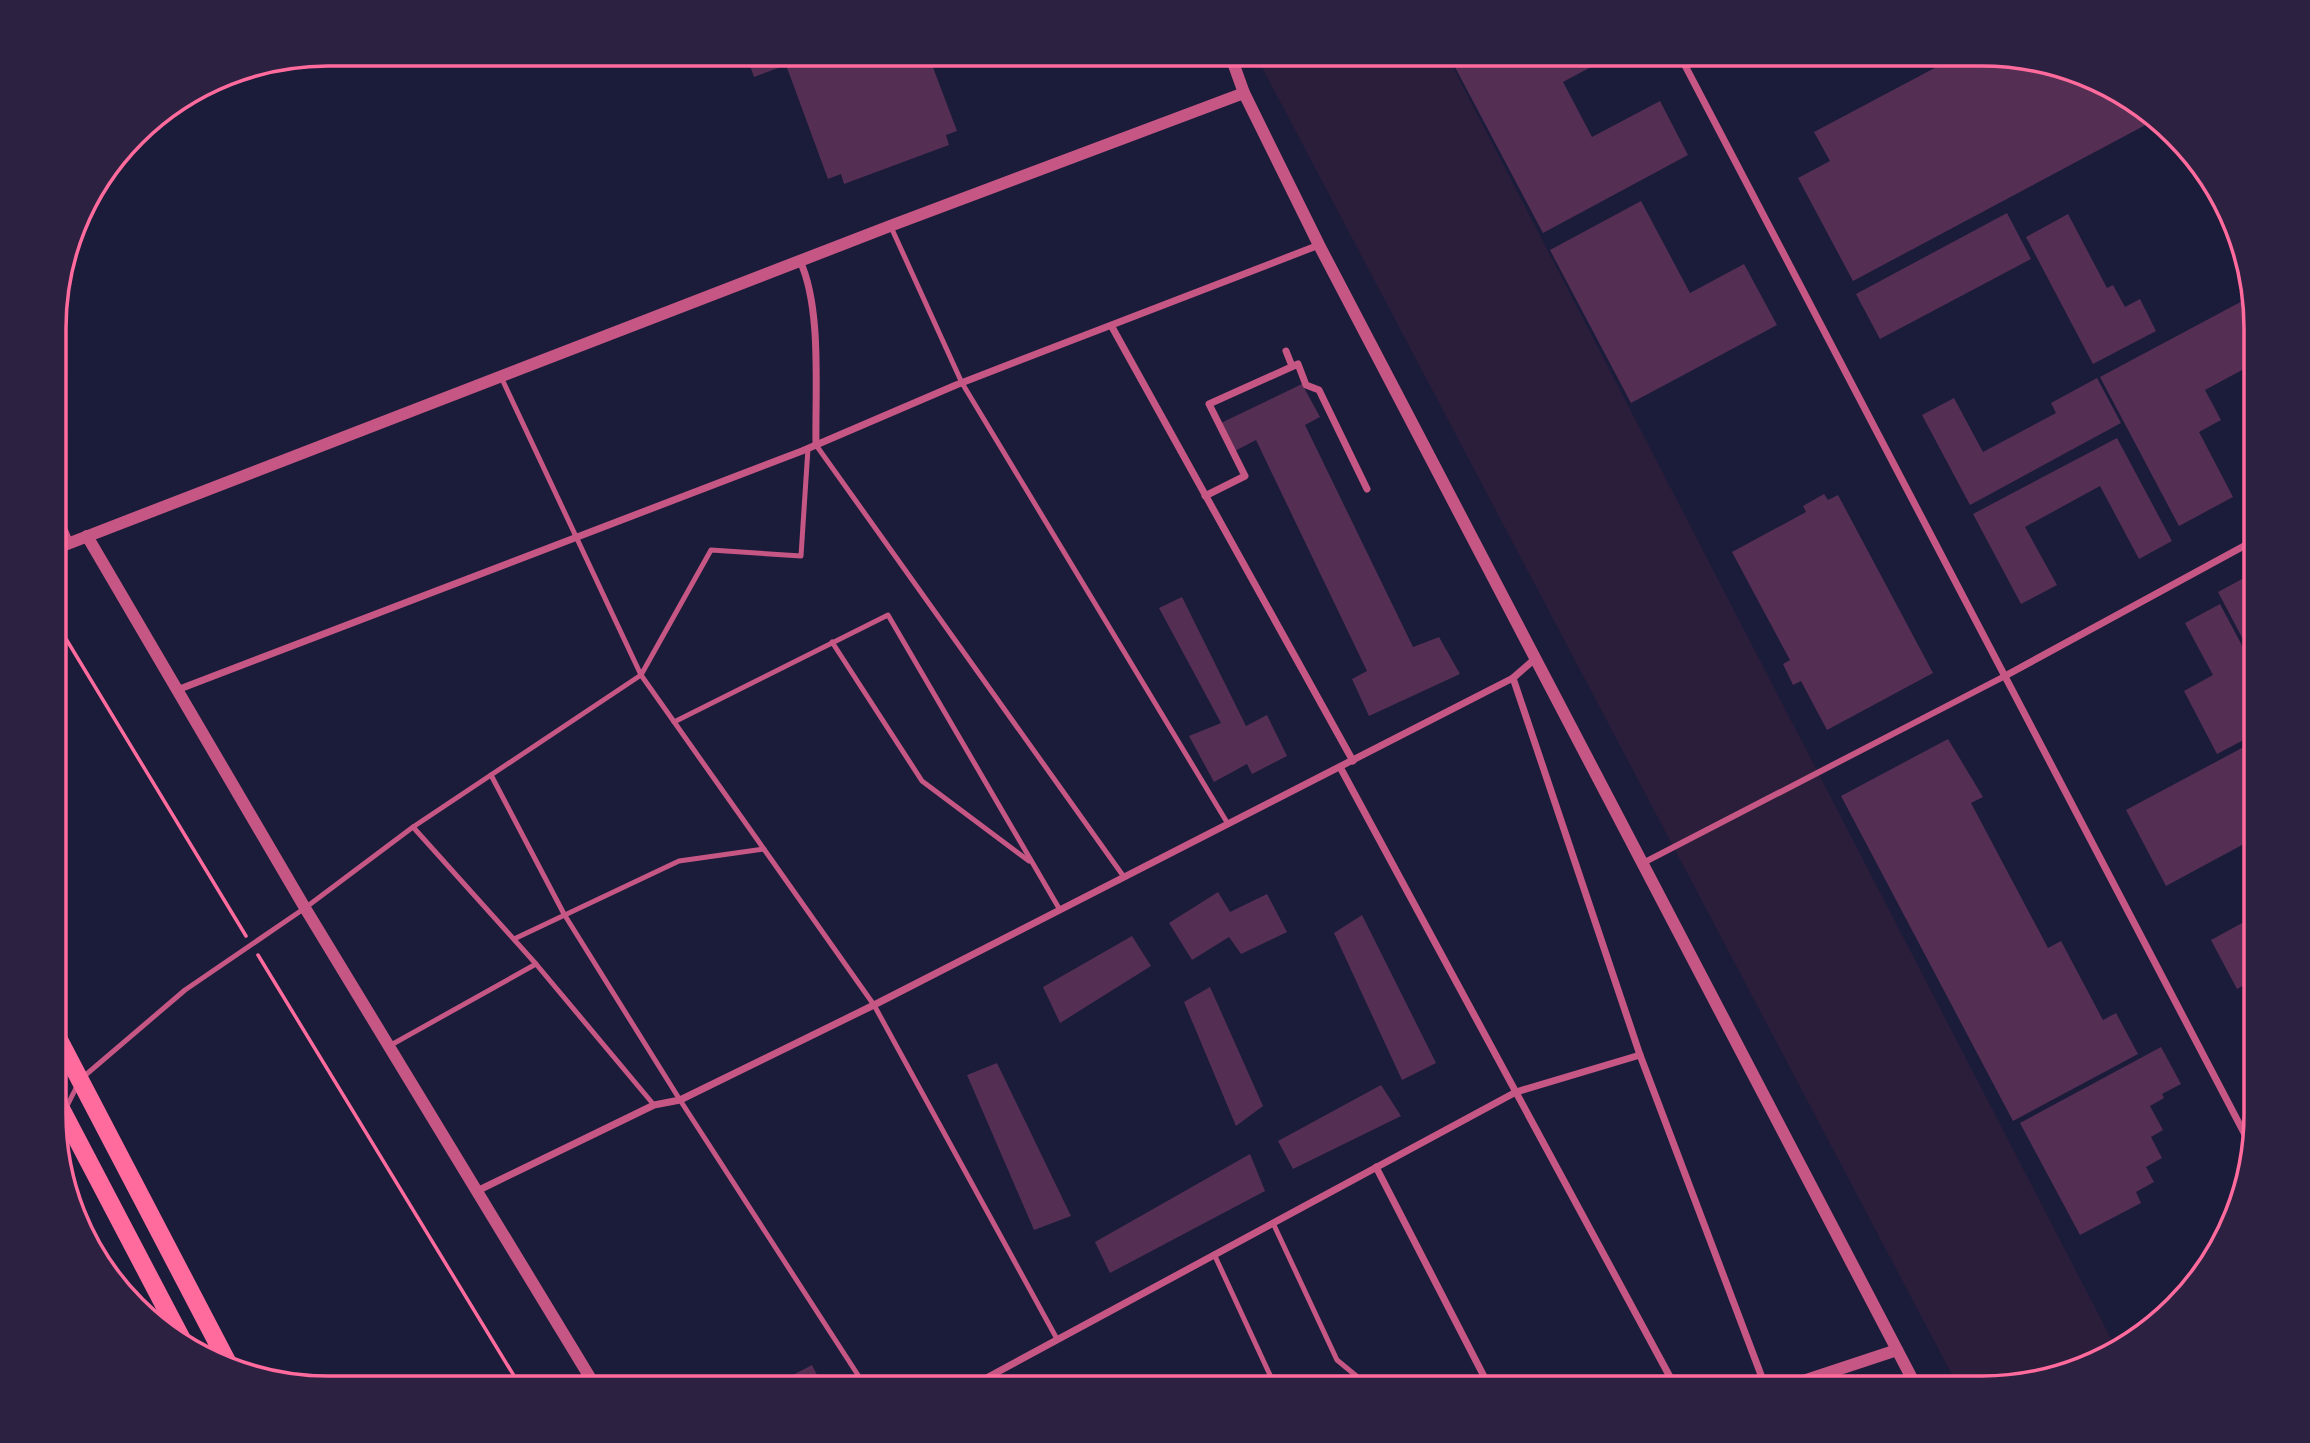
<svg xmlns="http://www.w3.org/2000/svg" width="2310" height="1443" viewBox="0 0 2310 1443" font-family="Arial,sans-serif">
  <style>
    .green { fill: #2a1e3b }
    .building { fill: #542f53 }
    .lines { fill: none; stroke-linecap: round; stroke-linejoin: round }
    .path { stroke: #ff6b9d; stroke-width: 3.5 }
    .service { stroke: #c65784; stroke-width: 5 }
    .pedestrian { stroke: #c65784; stroke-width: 6 }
    .minor { stroke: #c65784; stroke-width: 7 }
    .tertiary { stroke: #c65784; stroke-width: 12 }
    .primary { stroke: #ff6b9d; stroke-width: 18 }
    .rim { fill: none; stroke: #ff6b9d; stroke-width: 3.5 }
  </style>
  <rect width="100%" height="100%" fill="#1b1b3a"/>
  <!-- green -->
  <polygon class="green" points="1255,54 1446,54 2118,1352 1999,1388 1959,1388"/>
  <!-- building -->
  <g class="building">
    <polygon points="746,54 928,54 957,131 946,135 949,145 844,184 841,174 828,179 786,65 754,77"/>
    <polygon points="1448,54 1584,54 1591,67 1563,82 1592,137 1660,101 1688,155 1543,233"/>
    <polygon points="1961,54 2053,64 2134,100 2153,121 1853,281 1798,178 1830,161 1814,132"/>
    <polygon points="1641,201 1690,293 1744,264 1777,325 1631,403 1550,250"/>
    <polygon points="2007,213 2031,259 1880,339 1856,294"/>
    <polygon points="2068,214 2107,288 2113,285 2125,307 2140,299 2156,331 2093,364 2026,237"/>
    <polygon points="2248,298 2255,311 2255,363 2205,390 2221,420 2199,432 2233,497 2179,526 2100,377"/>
    <polygon points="2097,378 2121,423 1970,505 1922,415 1954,398 1983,452 2056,413 2051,403"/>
    <polygon points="1302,384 1320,417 1305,425 1413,647 1439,637 1460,674 1369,716 1352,679 1367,671 1256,440 1235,451 1221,423"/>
    <polygon points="2117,438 2172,541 2139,559 2100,486 2025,527 2057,585 2021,604 1973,514"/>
    <polygon points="1824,494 1828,500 1838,495 1933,673 1827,730 1801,681 1793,685 1783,664 1790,660 1732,552 1806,512 1803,506"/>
    <polygon points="2255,572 2255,662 2218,592"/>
    <polygon points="1182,597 1246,726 1267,715 1287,756 1252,774 1247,764 1214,782 1189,736 1221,723 1159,608"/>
    <polygon points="2220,604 2255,670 2255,734 2217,754 2184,691 2213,675 2185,623"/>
    <polygon points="1948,739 1983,797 1971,803 2048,948 2061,941 2103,1020 2116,1013 2138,1054 2013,1121 1841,796"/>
    <polygon points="2255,741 2255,838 2166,886 2126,810"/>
    <polygon points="1218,892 1230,912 1267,894 1287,932 1241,954 1229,937 1192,960 1169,923"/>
    <polygon points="1362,915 1436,1063 1402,1080 1334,933"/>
    <polygon points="2255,916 2255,979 2237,989 2211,940"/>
    <polygon points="1132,936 1151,966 1060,1023 1043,987"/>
    <polygon points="1210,987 1263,1106 1236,1126 1184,1002"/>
    <polygon points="2161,1047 2181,1084 2162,1094 2164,1098 2150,1106 2163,1130 2151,1137 2162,1158 2146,1167 2154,1182 2136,1192 2141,1203 2080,1235 2020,1123"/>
    <polygon points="997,1063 1071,1216 1034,1230 967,1075"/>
    <polygon points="1381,1085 1401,1116 1293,1169 1278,1141"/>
    <polygon points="1250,1154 1265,1191 1110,1273 1095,1242"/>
    <polygon points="812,1365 824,1389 766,1389"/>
  </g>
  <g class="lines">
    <!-- path -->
    <g class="path">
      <polyline points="57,624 246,936"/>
      <polyline points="258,955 522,1389"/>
    </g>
    <!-- service -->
    <g class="service">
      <polyline points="891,227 962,383 1228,824"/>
      <polyline points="502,379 641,675 874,1005 1057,1339"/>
      <polyline points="816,445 1124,877"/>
      <polyline points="57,509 70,541"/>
      <polyline points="832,642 922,781 1029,861"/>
      <polyline points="674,722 888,615 1060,910"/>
      <polyline points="491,775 564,914 680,1100 867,1389"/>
      <polyline points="413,827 536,964 654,1105"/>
      <polyline points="514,939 679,861 764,849"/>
      <polyline points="391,1045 536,964"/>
      <polyline points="82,1078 185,990 305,908 413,827 641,675 711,550 801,556 808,448"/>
      <polyline points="66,1108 77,1086"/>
      <polyline points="1273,1223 1337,1360 1371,1388"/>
      <polyline points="1214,1254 1276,1388"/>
    </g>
    <!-- pedestrian -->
    <polyline class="pedestrian" points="1643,863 2005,676"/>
    <!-- minor -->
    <g class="minor">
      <polyline points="1679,54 2252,1148"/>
      <path d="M800,261c22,47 15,131 16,184"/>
      <polyline points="1112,327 1353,761"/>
      <polyline points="1286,351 1292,366"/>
      <polyline points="1205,496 1245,476 1209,404 1298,364 1306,385 1319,390 1367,489"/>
      <polyline points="2005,676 2255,540"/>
      <polyline points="1513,678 1640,1055 1766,1388"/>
      <polyline points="177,690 802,451 956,385 1319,245"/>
      <polyline points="1340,767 1676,1388"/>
      <polyline points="1376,1167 1490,1388"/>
      <polyline points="479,1190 654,1105 680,1100 874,1005 1513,678 1536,658"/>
      <polyline points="966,1389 1516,1092 1640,1055"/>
    </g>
    <!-- tertiary -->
    <g class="tertiary">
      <polyline points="1230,54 1244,93 1319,245 1917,1388"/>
      <polyline points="87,536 305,908 597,1389"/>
      <polyline points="57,548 890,226 1244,93"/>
      <polyline points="1782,1388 1897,1350"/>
    </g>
    <!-- primary -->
    <g class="primary">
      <polyline points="57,1036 230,1367"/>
      <polyline points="57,1101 186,1347"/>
    </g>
  </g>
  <!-- crop -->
  <path d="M0 0H2310V1443H0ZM328 66H1982A262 262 0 0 1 2244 328V1114A262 262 0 0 1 1982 1376H328A262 262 0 0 1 66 1114V328A262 262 0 0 1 328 66Z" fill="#2d2142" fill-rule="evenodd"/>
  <path class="rim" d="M328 66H1982A262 262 0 0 1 2244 328V1114A262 262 0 0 1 1982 1376H328A262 262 0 0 1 66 1114V328A262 262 0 0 1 328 66Z"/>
</svg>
